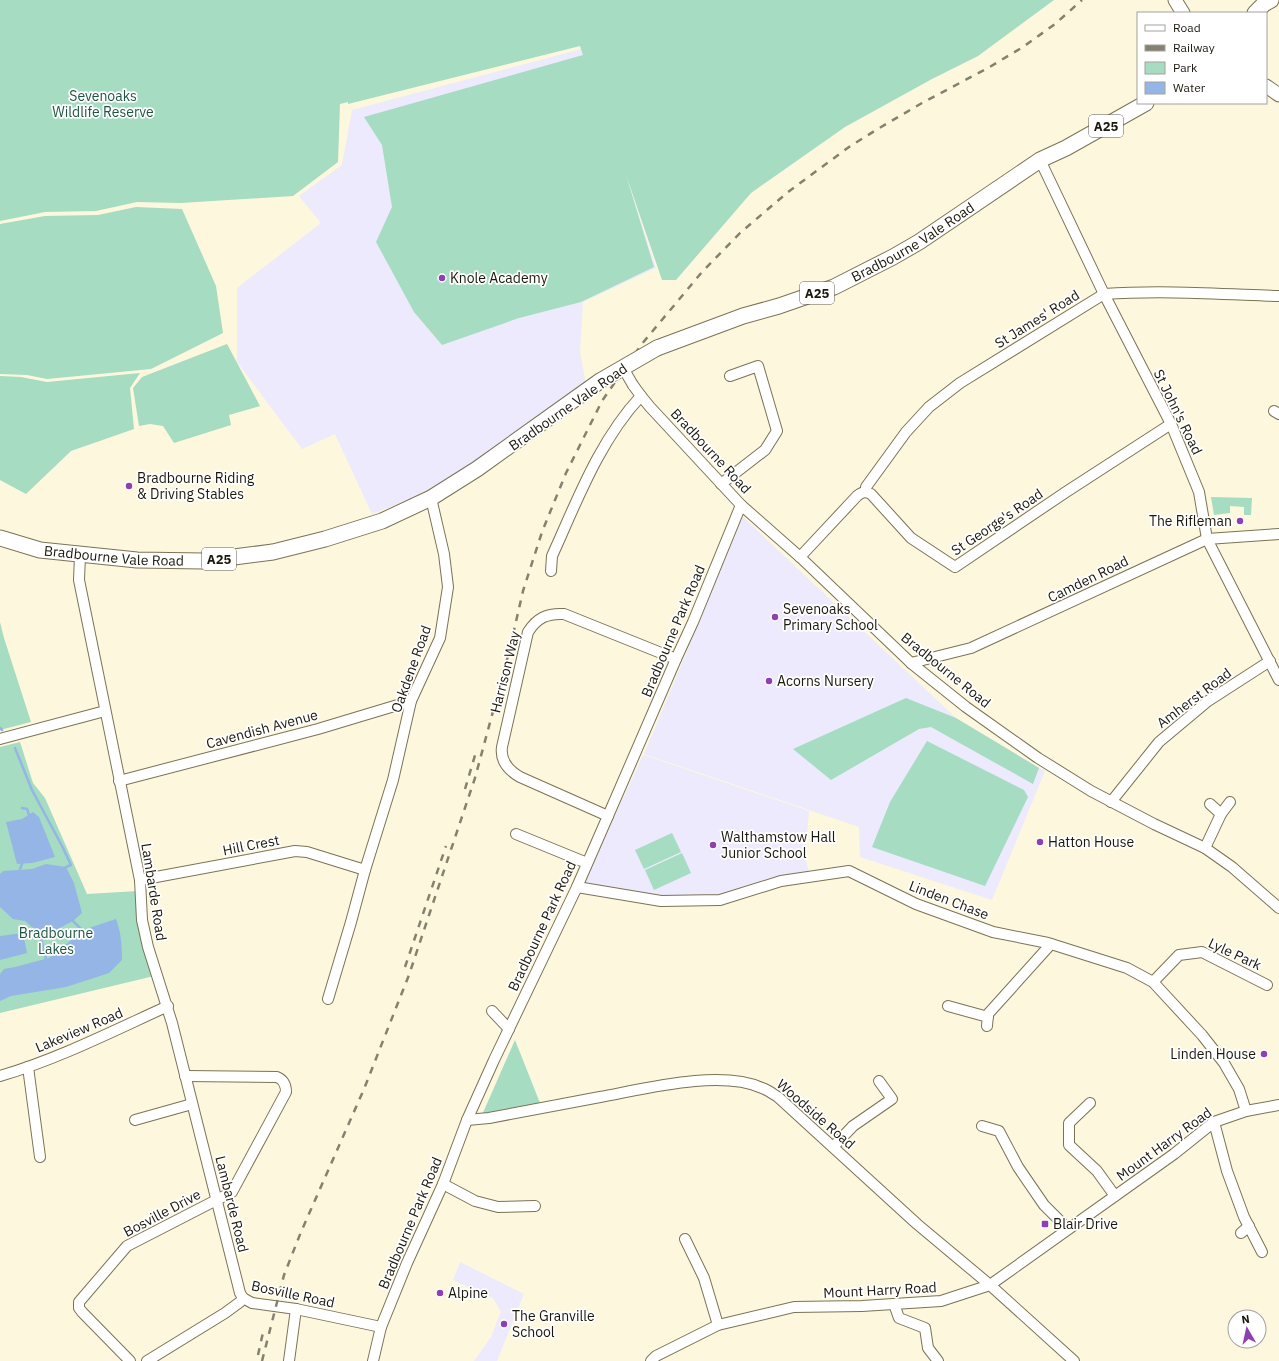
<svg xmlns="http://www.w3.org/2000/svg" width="1279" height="1361" viewBox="0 0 1279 1361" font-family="'IBM Plex Sans',sans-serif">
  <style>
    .education { fill: #eceafc }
    .green { fill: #a5dcc2 }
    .water { fill: #95b5e7 }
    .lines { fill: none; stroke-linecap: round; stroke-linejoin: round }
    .stream { stroke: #95b5e7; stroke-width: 2.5 }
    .minor-casing { stroke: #7a7356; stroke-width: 12 }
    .major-casing { stroke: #7a7356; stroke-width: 15 }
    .highway-casing { stroke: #7a7356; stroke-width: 17 }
    .minor { stroke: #fff; stroke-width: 10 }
    .major { stroke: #fff; stroke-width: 13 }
    .highway { stroke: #fff; stroke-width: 15 }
    .rail { stroke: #85816f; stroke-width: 2.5; stroke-dasharray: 7 7; stroke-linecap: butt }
    .minor-bridge-casing { stroke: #7a7356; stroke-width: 12; stroke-linecap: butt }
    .highway-bridge-casing { stroke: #7a7356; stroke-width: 17; stroke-linecap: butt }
    .minor-bridge { stroke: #fff; stroke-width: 10 }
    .highway-bridge { stroke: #fff; stroke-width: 15 }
    .poi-dot { fill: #8f40b0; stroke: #fff; stroke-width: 1.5 }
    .labels { text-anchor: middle; stroke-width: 3.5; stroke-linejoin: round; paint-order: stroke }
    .shield { fill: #fff; stroke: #5f5d55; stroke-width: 1 }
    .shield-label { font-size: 13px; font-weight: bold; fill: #1a170c }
    .park-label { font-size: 14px; fill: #1f5440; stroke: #fff }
    .street-label { font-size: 14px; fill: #1a170c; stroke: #fff }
    .poi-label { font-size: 14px; fill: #1a170c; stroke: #fff; text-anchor: start }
  </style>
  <rect width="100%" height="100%" fill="#fdf7dd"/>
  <!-- education -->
  <g class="education">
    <polygon points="589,47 619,154 656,268 583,302 580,352 586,384 476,464 423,494 372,514 335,434 302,449 237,362 237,288 321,223 299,196 342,165 352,110"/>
    <polygon points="743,517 956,718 1045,771 992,900 860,857 859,827 644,754"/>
    <polygon points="644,755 809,811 805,858 810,875 719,899 661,898 584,884 642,757"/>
    <polygon points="460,1262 524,1294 497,1361 474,1361 491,1337 501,1312 493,1298 453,1280"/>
  </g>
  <!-- green -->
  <g class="green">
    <polygon points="0,0 1054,0 978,56 932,79 845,127 751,193 676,280 662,280 626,175 654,267 581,302 519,318 442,345 414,312 376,242 392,207 382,145 364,117 583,55 580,46 348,104 348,102 340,104 338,162 293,196 181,203 137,202 96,211 45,212 0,221"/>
    <polygon points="136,207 182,209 216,286 223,333 151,369 47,379 27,375 0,374 0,224 45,216 98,215"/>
    <polygon points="227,344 260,406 229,415 231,425 174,443 163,426 150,424 139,426 133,388 142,377"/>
    <polygon points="140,373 130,388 134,429 71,451 26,494 0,480 0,376 21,377 47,382"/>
    <polygon points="1211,497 1252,498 1251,515 1244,515 1244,507 1230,506 1230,513 1214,515"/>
    <polygon points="0,622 4,638 31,722 0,730"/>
    <polygon points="906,698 956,718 1039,768 1033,784 931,727 919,729 831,780 793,749"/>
    <polygon points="927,741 1024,790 1028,797 985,886 872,847 890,802"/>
    <polygon points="20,742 33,783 45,798 87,894 138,891 154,976 0,1013 0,747"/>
    <polygon points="672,833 681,852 644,869 635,850"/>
    <polygon points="682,853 691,873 654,890 645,870"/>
    <polygon points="515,1040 540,1103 482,1115"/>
  </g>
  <!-- water -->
  <g class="water">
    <polygon points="33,812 39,817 55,857 32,863 17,864 6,822 22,819"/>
    <polygon points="46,864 66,867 74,883 82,913 73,921 56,930 47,934 40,934 25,921 13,919 0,907 0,874 3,871 32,869"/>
    <path d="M116,919c5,13 6,26 6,41l-13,13 -12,4 -31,10 -55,9 -11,5v-27l4,-5 11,-2 34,-9 26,-21 14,-9z"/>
    <polygon points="23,933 27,953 0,960 0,936"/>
  </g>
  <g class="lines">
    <!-- stream -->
    <g class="stream">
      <polyline points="0,728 2,730"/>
      <polyline points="15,748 32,790 62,846 71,865 66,867"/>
      <polyline points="22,808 27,809 29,815"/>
      <polyline points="20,869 22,864"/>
      <polyline points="73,921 84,932"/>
      <polyline points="40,934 46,959"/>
    </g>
    <!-- minor casing -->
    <g class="minor-casing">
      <g id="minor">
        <polyline points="1040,160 1104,294 1171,424 1199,492 1207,539 1279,680"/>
        <polyline points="633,385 641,396 650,407 741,505 800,557 911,663 966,707 1038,758 1091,791 1154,824 1205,848 1232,867 1279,908"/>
        <polyline points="1274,411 1279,414"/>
        <polyline points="721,484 765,450 777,431 758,366 730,376"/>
        <path d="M866,492v-5l40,-55 23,-25 31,-24 144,-89c58,-4 117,0 175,2"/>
        <polyline points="80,555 79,580 140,880 142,920 148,947 172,1023 240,1293 243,1298 252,1303 296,1309 381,1327"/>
        <path d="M800,557l57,-61c5,-4 8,-5 14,-2l40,44 44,29 111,-75 105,-68"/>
        <path d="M551,571l1,-15c25,-55 47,-115 89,-160"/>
        <polyline points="911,663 971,648 1207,539 1279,534"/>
        <polyline points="0,739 105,711"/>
        <polyline points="119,781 318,729 411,701"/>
        <polyline points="1111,802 1159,742 1208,701 1270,661"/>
        <polyline points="1210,804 1221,814"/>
        <path d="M608,816l-88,-39c-12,-7 -20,-16 -18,-30l26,-115c9,-14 19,-19 36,-18l112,45"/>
        <polyline points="516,834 587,863"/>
        <polyline points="1205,848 1221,814 1230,802"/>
        <polyline points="140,880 295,851 307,852 365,870"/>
        <polyline points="577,887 661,901 720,900 781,881 849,871 916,904 993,932 1048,943 1127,968 1153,982 1202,1035 1224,1063 1239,1089 1246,1111"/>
        <polyline points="1153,982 1179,955 1202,952 1267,985"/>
        <polyline points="328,999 351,922 365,870 393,780 411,701 440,638 448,587 444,554 431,498"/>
        <polyline points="948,1006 988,1017"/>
        <polyline points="492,1011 509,1029"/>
        <polyline points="987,1026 988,1014 1051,944"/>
        <polyline points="28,1067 40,1157"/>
        <path d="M0,1076c58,-17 113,-45 168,-70"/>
        <polyline points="1090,1103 1069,1123 1069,1145 1097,1171 1115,1196"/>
        <polyline points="135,1120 192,1104"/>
        <path d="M467,1120l22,-2c37,-7 74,-14 111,-21 44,-8 120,-28 162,-9 6,2 11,6 16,9l139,127 73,61 84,76"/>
        <polyline points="1214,1122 1227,1171 1244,1217 1262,1252"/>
        <polyline points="982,1126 999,1131 1018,1167 1044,1205 1068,1229"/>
        <polyline points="833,1147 853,1126 892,1099 879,1081"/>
        <polyline points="443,1184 475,1201 498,1207 535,1206"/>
        <polyline points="1241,1233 1249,1226"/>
        <polyline points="685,1239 704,1278 718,1325"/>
        <polyline points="894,1304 899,1318 925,1328 928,1348 938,1361"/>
        <path d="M130,1361l-48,-49 -3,-4v-6l48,-56 105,-54 54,-100c0,-7 -2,-12 -9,-15l-92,-1"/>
        <polyline points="147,1361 225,1313 240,1302 243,1298"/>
        <polyline points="289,1361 296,1309"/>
        <polyline points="373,1361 381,1327 407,1263 443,1184 467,1120 494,1060 577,887 608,816 676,659 693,622 741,505"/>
        <polyline points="651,1361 656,1356 718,1325 794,1307 862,1306 941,1301 990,1285 1174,1154 1214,1122 1246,1111 1279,1105"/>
      </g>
    </g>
    <!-- major casing -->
    <g class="major-casing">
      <g id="major">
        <polyline points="1175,0 1183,13"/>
        <polyline points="1266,86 1279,95"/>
      </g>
    </g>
    <!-- highway casing -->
    <g class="highway-casing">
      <g id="highway">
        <polyline points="1255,13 1264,4 1271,0"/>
        <path id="s1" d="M657,348l86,-32 36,-10 55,-19 59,-30 26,-15 121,-82 26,-12 80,-45"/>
        <path id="s2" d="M0,538l40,12 97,10 66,1 70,-9 52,-13 57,-18 49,-23 46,-29 123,-88"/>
      </g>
    </g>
    <!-- minor -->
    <use href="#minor" class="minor"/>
    <!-- major -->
    <use href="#major" class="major"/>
    <!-- highway -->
    <use href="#highway" class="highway"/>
    <!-- rail -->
    <g class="rail">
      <polyline points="465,789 476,752"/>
      <polyline points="405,967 446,846"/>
      <polyline points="258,1355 264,1328"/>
      <polyline points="262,1361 284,1275 301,1232 364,1089 409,975 424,930 475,778 509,652 523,591 542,532 566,473 602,401 641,345 702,272 740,233 788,192 849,147 876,130 922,103 988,68 1023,47 1055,24 1082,0"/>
    </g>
    <!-- minor-bridge casing -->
    <g class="minor-bridge-casing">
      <polyline id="minor-bridge" points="623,368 633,385"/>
    </g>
    <!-- highway-bridge casing -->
    <g class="highway-bridge-casing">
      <polyline id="highway-bridge" points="600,381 657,348"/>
    </g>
    <!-- minor-bridge -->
    <use href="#minor-bridge" class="minor-bridge"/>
    <!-- highway-bridge -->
    <use href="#highway-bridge" class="highway-bridge"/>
  </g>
  <!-- markers -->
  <g class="poi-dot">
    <circle cx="442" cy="278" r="4"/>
    <circle cx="129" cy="486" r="4"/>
    <circle cx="1240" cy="521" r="4"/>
    <circle cx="775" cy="617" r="4"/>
    <circle cx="769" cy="681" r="4"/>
    <circle cx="1040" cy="842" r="4"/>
    <circle cx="713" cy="845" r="4"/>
    <circle cx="1264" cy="1054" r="4"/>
    <rect x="1041" y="1220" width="8" height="8" rx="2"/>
    <circle cx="440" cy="1293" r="4"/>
    <circle cx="504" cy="1324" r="4"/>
  </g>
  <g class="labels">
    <!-- shield labels -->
    <g class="shield">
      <rect x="1089" y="115" width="34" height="22" rx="3"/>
      <rect x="800" y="282" width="34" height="22" rx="3"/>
      <rect x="202" y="548" width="34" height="22" rx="3"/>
    </g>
    <g class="shield-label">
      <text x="1106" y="131">A25</text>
      <text x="817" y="298">A25</text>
      <text x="219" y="564">A25</text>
    </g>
    <!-- park labels -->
    <g class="park-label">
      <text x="103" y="101">Sevenoaks<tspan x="103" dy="16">Wildlife Reserve</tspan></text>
      <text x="56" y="938">Bradbourne<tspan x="56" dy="16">Lakes</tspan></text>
    </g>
    <!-- street labels -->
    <g class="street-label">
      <text dy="5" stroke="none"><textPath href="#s1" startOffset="278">Bradbourne Vale Road</textPath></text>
      <text transform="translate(1037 319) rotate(-32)" y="5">St James' Road</text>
      <text transform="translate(568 407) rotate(-35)" y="5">Bradbourne Vale Road</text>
      <text transform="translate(1178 412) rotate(64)" y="5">St John's Road</text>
      <text transform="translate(711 451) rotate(47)" y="5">Bradbourne Road</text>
      <text transform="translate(997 522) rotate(-34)" y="5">St George's Road</text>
      <text dy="5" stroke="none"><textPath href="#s2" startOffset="116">Bradbourne Vale Road</textPath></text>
      <text transform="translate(1088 579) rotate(-26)" y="5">Camden Road</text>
      <text transform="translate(673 631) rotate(-67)" y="5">Bradbourne Park Road</text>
      <text transform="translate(411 669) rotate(-70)" y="5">Oakdene Road</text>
      <text transform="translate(946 670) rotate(39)" y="5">Bradbourne Road</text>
      <text transform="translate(505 672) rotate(-76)" y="5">Harrison Way</text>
      <text transform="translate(1194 698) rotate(-37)" y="5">Amherst Road</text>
      <text transform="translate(262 729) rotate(-15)" y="5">Cavendish Avenue</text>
      <text transform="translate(251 845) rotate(-11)" y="5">Hill Crest</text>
      <text transform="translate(154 892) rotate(81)" y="5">Lambarde Road</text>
      <text transform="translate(949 900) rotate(21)" y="5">Linden Chase</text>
      <text transform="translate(542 926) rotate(-65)" y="5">Bradbourne Park Road</text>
      <text transform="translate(1235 954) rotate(25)" y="5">Lyle Park</text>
      <text transform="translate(79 1030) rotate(-23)" y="5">Lakeview Road</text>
      <text transform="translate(816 1114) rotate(41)" y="5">Woodside Road</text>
      <text transform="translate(1164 1144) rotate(-36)" y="5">Mount Harry Road</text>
      <text transform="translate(232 1204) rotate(76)" y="5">Lambarde Road</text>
      <text transform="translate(162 1213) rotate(-28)" y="5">Bosville Drive</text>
      <text transform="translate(410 1223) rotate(-67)" y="5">Bradbourne Park Road</text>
      <text transform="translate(880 1290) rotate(-3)" y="5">Mount Harry Road</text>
      <text transform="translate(293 1294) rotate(12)" y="5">Bosville Road</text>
    </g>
    <!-- poi labels -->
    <g class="poi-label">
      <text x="450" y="283">Knole Academy</text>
      <text x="137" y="483">Bradbourne Riding<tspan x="137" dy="16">&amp; Driving Stables</tspan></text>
      <text x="1232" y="526" text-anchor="end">The Rifleman</text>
      <text x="783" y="614">Sevenoaks<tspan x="783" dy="16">Primary School</tspan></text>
      <text x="777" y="686">Acorns Nursery</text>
      <text x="721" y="842">Walthamstow Hall<tspan x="721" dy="16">Junior School</tspan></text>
      <text x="1048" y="847">Hatton House</text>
      <text x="1256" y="1059" text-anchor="end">Linden House</text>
      <text x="1053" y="1229">Blair Drive</text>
      <text x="448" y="1298">Alpine</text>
      <text x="512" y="1321">The Granville<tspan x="512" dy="16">School</tspan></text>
    </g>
  </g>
  <!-- legend -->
  <rect x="1137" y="12" width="130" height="92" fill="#ffffff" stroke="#a3a29e"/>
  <rect x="1145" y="25" width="20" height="6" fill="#ffffff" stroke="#a3a29e"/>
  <text x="1173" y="32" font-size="12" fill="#1a170c">Road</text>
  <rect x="1145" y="45" width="20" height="6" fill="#85816f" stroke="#a3a29e"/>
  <text x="1173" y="52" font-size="12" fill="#1a170c">Railway</text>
  <rect x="1145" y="62" width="20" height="12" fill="#a5dcc2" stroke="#a3a29e"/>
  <text x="1173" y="72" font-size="12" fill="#1a170c">Park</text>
  <rect x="1145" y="82" width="20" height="12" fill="#95b5e7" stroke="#a3a29e"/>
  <text x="1173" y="92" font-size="12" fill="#1a170c">Water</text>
  <!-- north arrow -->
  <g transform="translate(1247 1329) rotate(351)"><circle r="19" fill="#ffffff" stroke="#a3a29e"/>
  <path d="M0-3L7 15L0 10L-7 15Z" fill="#8f40b0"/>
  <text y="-6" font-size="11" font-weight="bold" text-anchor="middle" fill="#1a170c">N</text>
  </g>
</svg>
